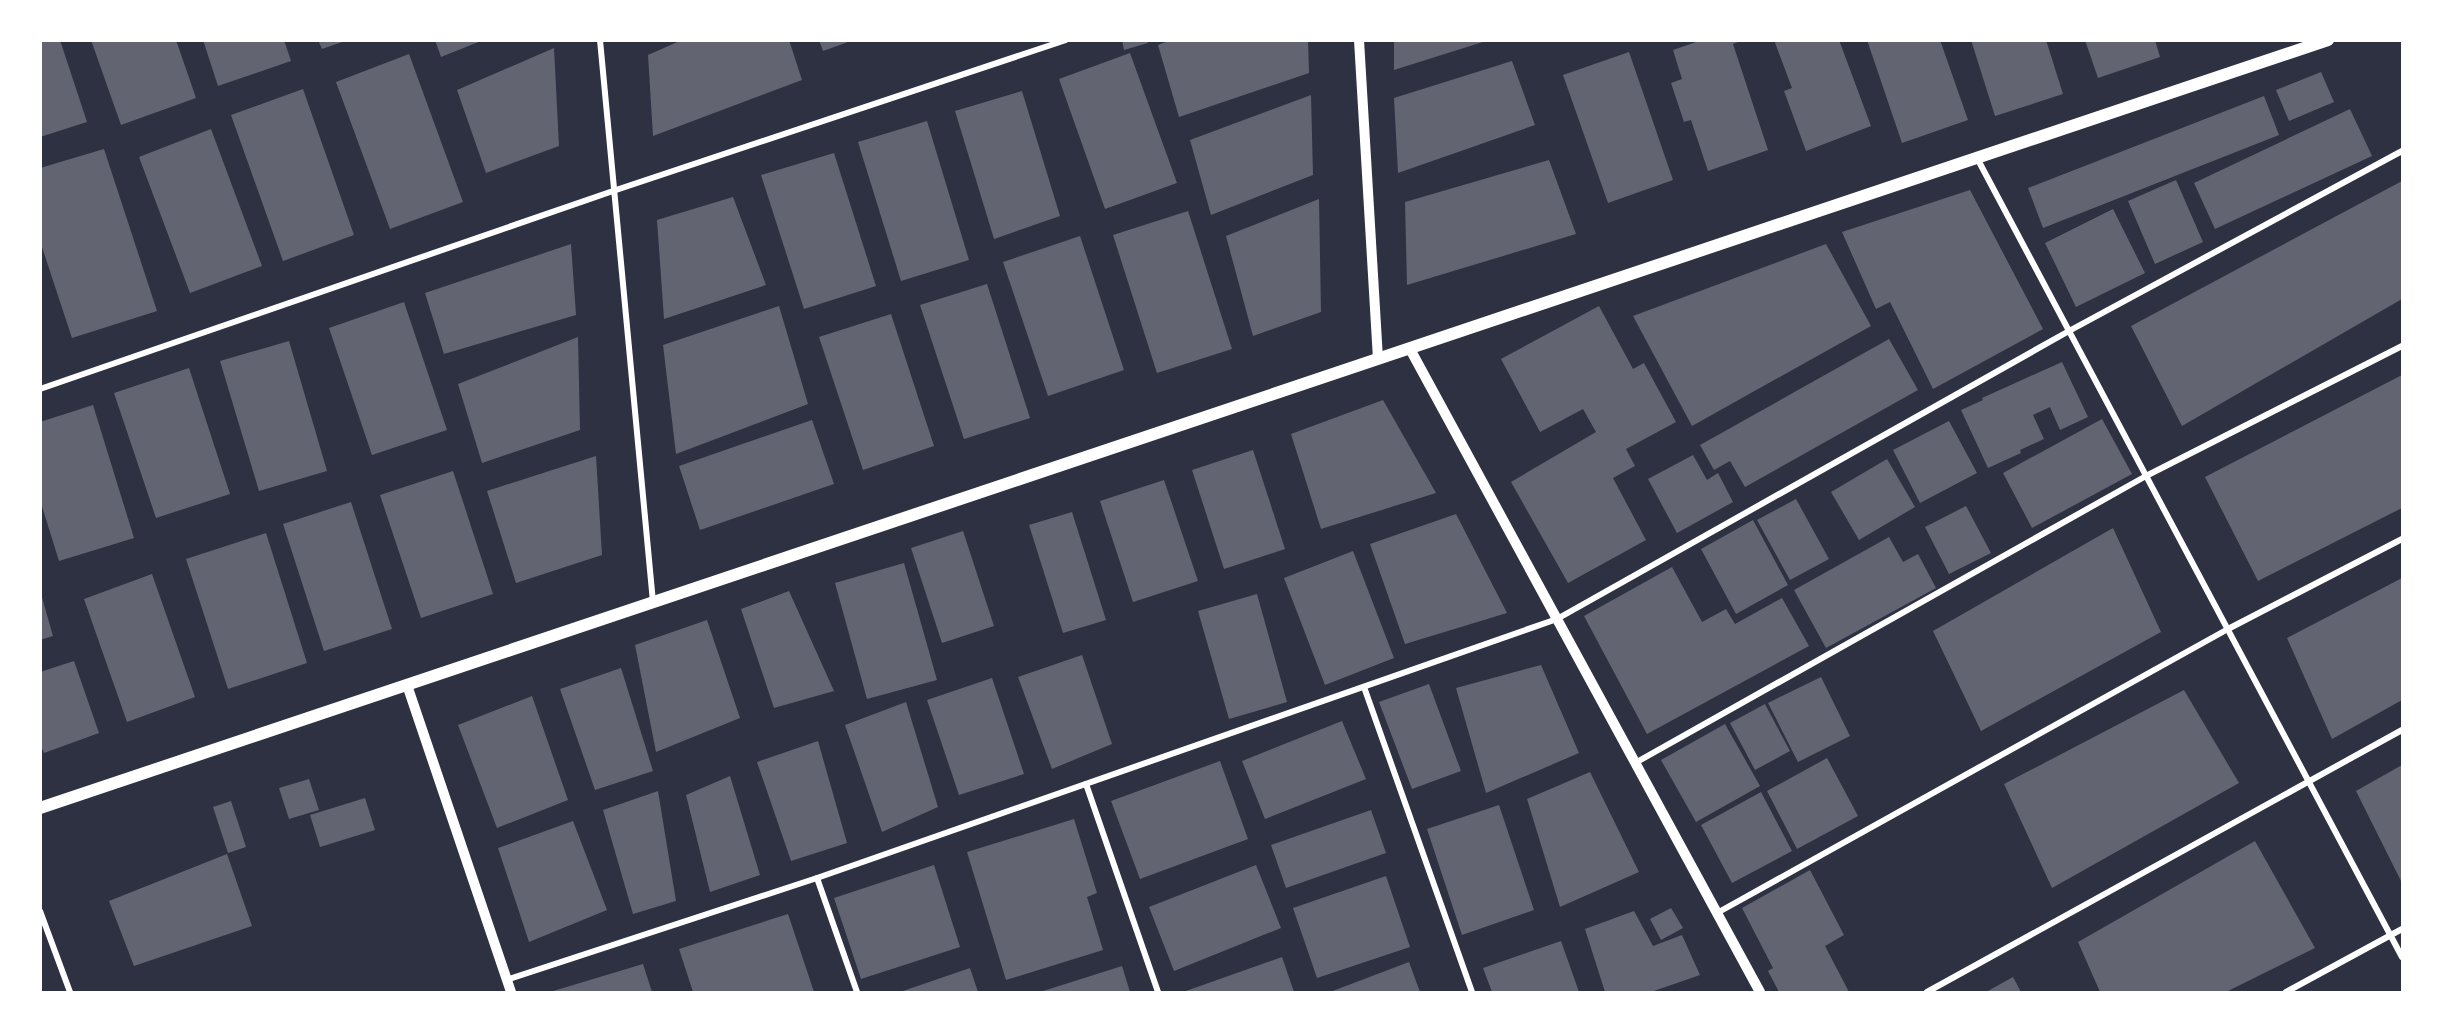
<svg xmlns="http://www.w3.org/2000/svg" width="2443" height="1033" viewBox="0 0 2443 1033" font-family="Quicksand,sans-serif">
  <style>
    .building { fill: #626471 }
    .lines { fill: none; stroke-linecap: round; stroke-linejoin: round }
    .minor { stroke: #fff; stroke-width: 6 }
    .tertiary { stroke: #fff; stroke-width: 10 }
    .secondary { stroke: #fff; stroke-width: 12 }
  </style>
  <rect width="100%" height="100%" fill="#2d3142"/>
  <!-- building -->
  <g class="building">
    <polygon points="40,40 60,40 87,122 40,137"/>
    <polygon points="91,40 176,40 196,98 121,125"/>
    <polygon points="203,40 284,40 291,61 218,86"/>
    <polygon points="318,40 345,40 345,41 322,49"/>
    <polygon points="435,40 481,40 481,41 441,57"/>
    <polygon points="682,40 789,40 802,80 653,136 648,55"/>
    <polygon points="819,40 851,40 851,41 823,51"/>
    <polygon points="1122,40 1147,40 1148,43 1124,50"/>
    <polygon points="1171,40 1308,40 1309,73 1179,117 1158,45"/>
    <polygon points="1394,40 1486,40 1486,41 1394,70"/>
    <polygon points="1702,40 1743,40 1733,44 1768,150 1708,171 1691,120 1684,122 1671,83 1682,79 1673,50"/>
    <polygon points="1774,40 1839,40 1871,126 1806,151 1784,91 1792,88"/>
    <polygon points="1867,40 1940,40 1968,120 1902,143"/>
    <polygon points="1971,40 2046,40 2063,94 1995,116"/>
    <polygon points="2085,40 2155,40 2160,57 2098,78"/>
    <polygon points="554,48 559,146 486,173 457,90"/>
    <polygon points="1629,52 1673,180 1608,203 1563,75"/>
    <polygon points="1130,53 1177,183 1105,209 1059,79"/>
    <polygon points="409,54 463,202 390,229 336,82"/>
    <polygon points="1512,61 1535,125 1398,173 1394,98"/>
    <polygon points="2321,72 2334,102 2289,121 2276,90"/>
    <polygon points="303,89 354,235 283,261 231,115"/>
    <polygon points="1022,91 1060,216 994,239 955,111"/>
    <polygon points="1311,95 1313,175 1211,215 1190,140"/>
    <polygon points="2264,96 2279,135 2043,228 2028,188"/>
    <polygon points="2350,109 2372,156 2215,229 2194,183"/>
    <polygon points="927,121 969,260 901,281 858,142"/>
    <polygon points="211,129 262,266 190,293 139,157"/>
    <polygon points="104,149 157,311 72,338 40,241 40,168"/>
    <polygon points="834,153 876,286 804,309 761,175"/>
    <polygon points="1549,160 1576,234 1407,285 1405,202"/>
    <polygon points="2176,180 2203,242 2155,264 2128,201"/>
    <polygon points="2402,181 2402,299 2182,426 2131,326"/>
    <polygon points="1970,190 2043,329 1933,389 1890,302 1876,309 1842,232"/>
    <polygon points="733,197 766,285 664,319 657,220"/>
    <polygon points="1319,199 1321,312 1253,336 1226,236"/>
    <polygon points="2113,209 2145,273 2076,307 2045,243"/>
    <polygon points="1188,211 1232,349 1157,373 1113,235"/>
    <polygon points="1080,236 1124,370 1048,396 1003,262"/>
    <polygon points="571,244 576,315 444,354 425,293"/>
    <polygon points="1826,244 1871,326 1692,426 1633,316"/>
    <polygon points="987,284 1030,418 964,439 920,305"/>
    <polygon points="404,302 447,430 372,455 329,328"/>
    <polygon points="779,306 808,404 676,454 663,345"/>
    <polygon points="1599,306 1633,369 1644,363 1676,422 1626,449 1635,466 1613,478 1646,540 1568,583 1511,482 1596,432 1583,409 1540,432 1501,359"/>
    <polygon points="891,314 934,446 863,470 819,337"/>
    <polygon points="578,337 580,430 482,463 458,384"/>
    <polygon points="1889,339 1918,390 1745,487 1730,461 1714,470 1700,445"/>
    <polygon points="289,341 327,471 259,491 220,361"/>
    <polygon points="2062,362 2088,417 2060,430 2050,407 2033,415 2044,439 2020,450 2021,453 1988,468 1961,410 1983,400 1982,398"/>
    <polygon points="189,368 230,494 156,518 114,393"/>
    <polygon points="2402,375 2402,508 2258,581 2205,477"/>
    <polygon points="1383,400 1436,493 1321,529 1291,434"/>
    <polygon points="93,405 134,538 59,561 40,500 40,422"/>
    <polygon points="2102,419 2132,474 2032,528 2003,473"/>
    <polygon points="812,420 834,484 700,530 679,466"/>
    <polygon points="1949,421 1977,473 1920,503 1893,450"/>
    <polygon points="1253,450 1285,549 1224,569 1192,470"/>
    <polygon points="1693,455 1707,480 1718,473 1733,502 1677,533 1648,479"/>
    <polygon points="596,456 602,555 516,583 487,491"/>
    <polygon points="1887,459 1915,507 1859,540 1831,492"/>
    <polygon points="453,471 493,594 421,618 380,495"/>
    <polygon points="1164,480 1198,581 1133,602 1100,501"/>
    <polygon points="1796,499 1829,559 1790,580 1757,520"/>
    <polygon points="351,502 392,629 324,651 283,524"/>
    <polygon points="1966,506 1991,553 1949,574 1925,527"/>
    <polygon points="1072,512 1106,620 1063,633 1029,525"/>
    <polygon points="1456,514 1507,613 1405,644 1370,544"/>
    <polygon points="1753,520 1788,585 1736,614 1701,549"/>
    <polygon points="2113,528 2161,632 1981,731 1933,631"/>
    <polygon points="963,531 994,626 942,643 911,548"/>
    <polygon points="266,533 307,663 228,689 186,559"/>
    <polygon points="1889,537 1903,562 1918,554 1936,588 1826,648 1794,590"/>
    <polygon points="1353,551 1394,658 1325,685 1284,578"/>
    <polygon points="904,563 937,680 867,699 835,583"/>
    <polygon points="1672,567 1702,622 1726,609 1735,624 1782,598 1809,646 1647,734 1584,616"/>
    <polygon points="152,574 195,697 127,722 84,599"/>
    <polygon points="2402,578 2402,700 2332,739 2287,638"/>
    <polygon points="789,591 834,691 774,708 741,609"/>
    <polygon points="41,594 53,636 40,640 40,595"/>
    <polygon points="1257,594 1287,702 1229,719 1198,611"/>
    <polygon points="707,620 740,718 656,752 635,645"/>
    <polygon points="1082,655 1112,744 1052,769 1018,677"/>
    <polygon points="74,661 99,733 44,753 40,744 40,672"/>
    <polygon points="1541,665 1579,753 1486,793 1456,688"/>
    <polygon points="621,668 653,771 595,790 560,689"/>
    <polygon points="1821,677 1850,736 1798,762 1768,703"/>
    <polygon points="992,678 1024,774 959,795 927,700"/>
    <polygon points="1429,684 1461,771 1412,789 1379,702"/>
    <polygon points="2184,690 2239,783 2052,888 2004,784"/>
    <polygon points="532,696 568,800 497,828 458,725"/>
    <polygon points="906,702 938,807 882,832 845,725"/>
    <polygon points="1765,704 1790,751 1755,770 1730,723"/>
    <polygon points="1342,721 1366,779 1265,819 1242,761"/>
    <polygon points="1725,724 1760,786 1696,822 1661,760"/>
    <polygon points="818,741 847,843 791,861 757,762"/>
    <polygon points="1827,758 1858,816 1797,849 1767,791"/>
    <polygon points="1220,761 1248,839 1140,879 1111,801"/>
    <polygon points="2402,765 2402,883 2356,791"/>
    <polygon points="1590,772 1639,872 1560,907 1527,799"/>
    <polygon points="730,776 760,875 710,892 686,795"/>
    <polygon points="309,779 319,810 289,819 279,788"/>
    <polygon points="658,791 676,901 633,914 603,810"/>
    <polygon points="1761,792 1792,851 1732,883 1701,825"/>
    <polygon points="365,798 375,830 320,847 310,815"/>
    <polygon points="231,801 246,847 228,853 213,807"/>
    <polygon points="1499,805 1534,910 1462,935 1427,829"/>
    <polygon points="1371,810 1386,853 1286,888 1271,845"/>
    <polygon points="1074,819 1097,893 1087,897 1103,950 1006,980 967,852"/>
    <polygon points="573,821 607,910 529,942 498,848"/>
    <polygon points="2255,841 2315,948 2226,992 2100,992 2078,942"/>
    <polygon points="227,854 252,926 134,966 109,901"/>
    <polygon points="934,865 960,947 861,979 834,898"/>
    <polygon points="1256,865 1281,928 1174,971 1149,907"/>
    <polygon points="1810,870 1844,935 1825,946 1849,992 1779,992 1768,971 1773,968 1742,908"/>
    <polygon points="1386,876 1410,947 1317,978 1293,908"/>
    <polygon points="1671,908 1683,928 1661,940 1650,919"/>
    <polygon points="1634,911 1653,946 1682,935 1700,975 1651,992 1605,992 1585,929"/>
    <polygon points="788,914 814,992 693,992 679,949"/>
    <polygon points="1561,941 1579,992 1492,992 1483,968"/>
    <polygon points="1282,957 1294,992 1183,992"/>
    <polygon points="1409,962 1420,992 1330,992"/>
    <polygon points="643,964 652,992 550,992"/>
    <polygon points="1122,966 1130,992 1040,992"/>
    <polygon points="970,968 978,992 900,992"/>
    <polygon points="2013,977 2021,992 1986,992"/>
  </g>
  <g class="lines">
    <!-- minor -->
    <g class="minor">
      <polyline points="600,40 653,602"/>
      <polyline points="1977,158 2402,957"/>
      <polyline points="40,389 613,191 1066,40"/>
      <polyline points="1364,687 1472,992"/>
      <polyline points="1635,763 2146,476 2402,346"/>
      <polyline points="1086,784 1158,992"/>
      <polyline points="817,878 857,992"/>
      <polyline points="40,911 70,992"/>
      <polyline points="1717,913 2228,629 2402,539"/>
      <polyline points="506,980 817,878 1557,619 2069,331 2402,151"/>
      <polyline points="1927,992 2402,730"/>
      <polyline points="2286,992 2402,929"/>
    </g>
    <!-- tertiary -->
    <g class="tertiary">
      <polyline points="1359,40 1378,359"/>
      <polyline points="1410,349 1760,992"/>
      <polyline points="407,685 511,992"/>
    </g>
    <!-- secondary -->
    <polyline class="secondary" points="40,808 2328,40"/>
  </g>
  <!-- border -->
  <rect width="2443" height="1033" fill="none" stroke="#ffffff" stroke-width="84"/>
</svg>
